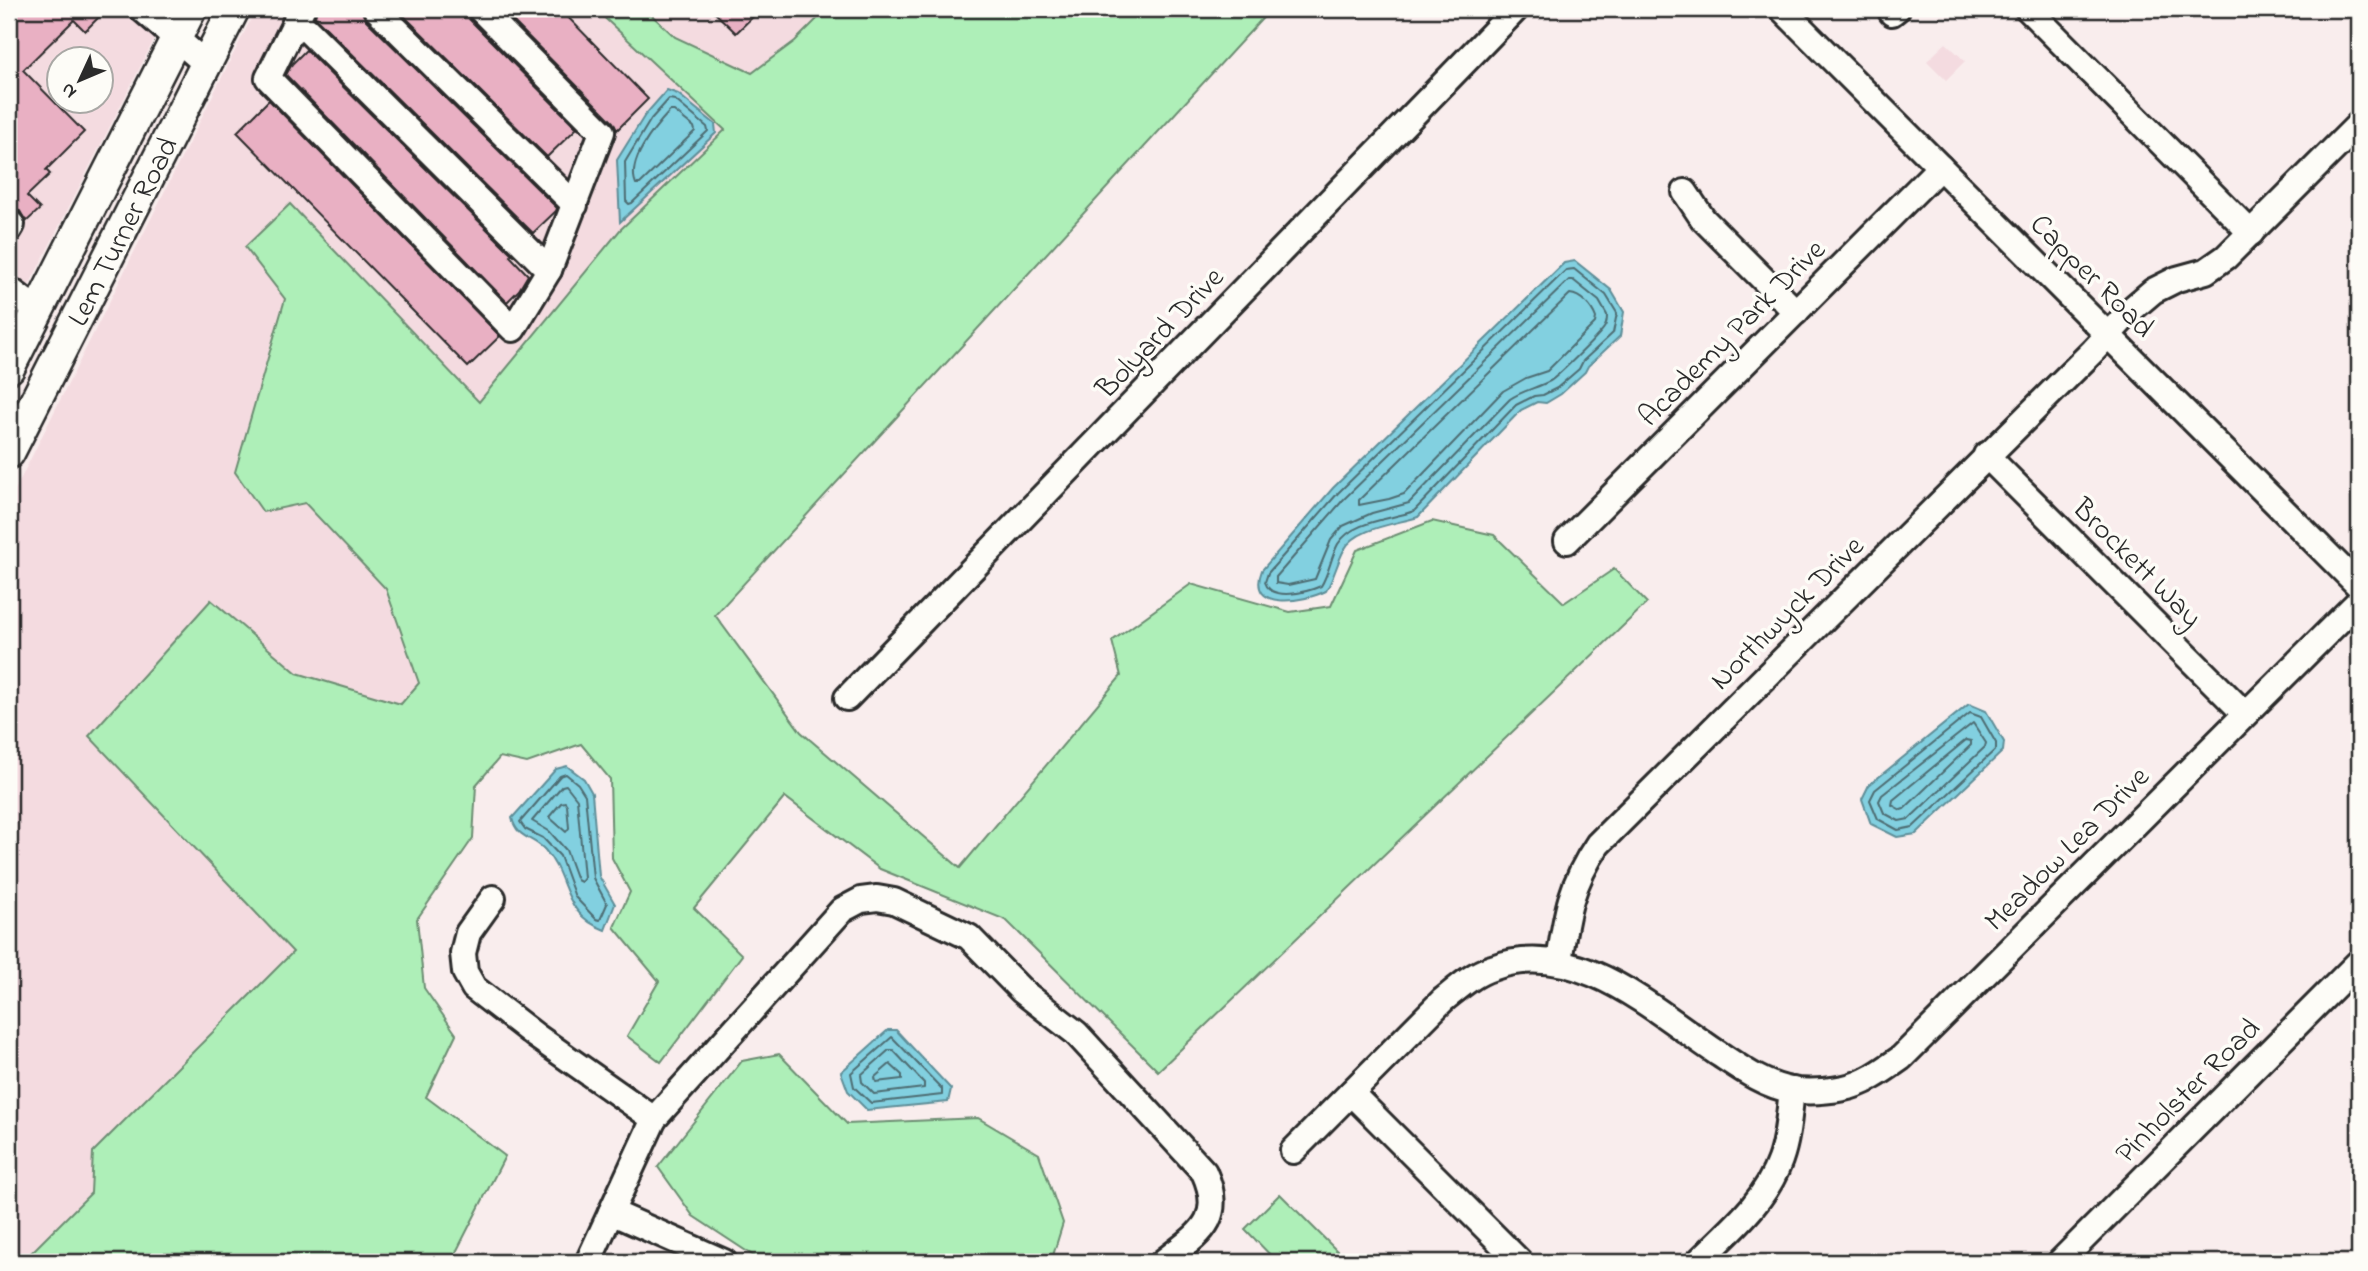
<svg xmlns="http://www.w3.org/2000/svg" width="2368" height="1271" viewBox="0 0 2368 1271" font-family="'Indie Flower',sans-serif">
  <style>
    .built { fill: #f4dbe0; fill-rule: evenodd }
    .green { fill: #aeefb8; stroke: #6c8d72; stroke-width: 2 }
    .water { fill: #82d0e0; stroke: #5f8e98; stroke-width: 2 }
    .lines { fill: none; stroke-linecap: round; stroke-linejoin: round }
    .shore { stroke: #4e6d73; stroke-width: 2 }
    .building { fill: #e9b0c3; stroke: #2b2b2b; stroke-width: 2 }
    .minor-casing { stroke: #2b2b2b; stroke-width: 30 }
    .major-casing { stroke: #2b2b2b; stroke-width: 35 }
    .minor { stroke: #fdfcf7; stroke-width: 24 }
    .major { stroke: #fdfcf7; stroke-width: 30 }
    .labels { text-anchor: middle; stroke-width: 7; stroke-linejoin: round; paint-order: stroke }
    .street-label { font-size: 30px; fill: #2b2b2b; stroke: #fdfcf7 }
  </style>
  <rect width="100%" height="100%" fill="#f9eded"/>
  <filter id="ink" filterUnits="userSpaceOnUse"><feTurbulence type="fractalNoise" baseFrequency=".0143" numOctaves="2"/><feDisplacementMap in="SourceGraphic" scale="14" xChannelSelector="R" yChannelSelector="G"/><feConvolveMatrix kernelMatrix="1 2 1 2 8 2 1 2 1" color-interpolation-filters="sRGB"/></filter>
  <g filter="url(#ink)">
    <!-- built -->
    <g class="built">
      <path d="M9,9h117l29,29 -146,287zM60,60h42v42h-42z"/>
      <polygon points="256,9 595,9 726,130 620,230 479,402 290,204 285,299 235,472 305,503 386,588 419,683 401,704 297,673 211,600 89,737 293,952 93,1152 91,1193 22,1262 9,1262 9,502"/>
      <polygon points="645,9 827,9 795,41 752,73 675,37"/>
      <polygon points="1946,43 1965,61 1946,80 1927,61"/>
    </g>
    <!-- green -->
    <g class="green">
      <polygon points="595,9 645,9 675,37 752,73 795,41 827,9 1271,9 715,615 801,732 960,868 1121,676 1112,641 1191,584 1290,612 1331,606 1357,550 1432,521 1494,535 1564,603 1614,569 1647,603 1158,1071 1006,920 880,869 785,797 694,908 742,955 661,1062 627,1036 659,981 614,927 630,892 612,858 610,779 581,744 527,763 500,757 476,785 473,838 417,919 424,988 456,1034 426,1097 505,1156 451,1262 22,1262 91,1193 93,1152 293,952 89,736 211,600 297,673 401,704 419,683 386,589 305,503 263,512 235,472 285,299 245,247 290,204 479,402 620,230 725,130"/>
      <polygon points="779,1054 847,1124 978,1118 1039,1154 1063,1223 1051,1262 763,1262 693,1216 658,1167 742,1061"/>
      <polygon points="1280,1194 1348,1262 1277,1262 1245,1229"/>
    </g>
    <!-- water -->
    <g class="water">
      <polygon points="667,90 678,94 715,124 716,133 620,222 617,160 645,115"/>
      <path d="M1575,261l36,29 13,22 -4,24 -32,30 -3,6 -24,22 -15,9 -9,-1 -16,8 -103,107c-22,7 -63,11 -74,33 -7,13 -10,28 -18,41 -22,11 -80,21 -64,-21l71,-82 231,-225z"/>
      <polygon points="1969,704 1986,711 2004,742 2003,751 1916,834 1897,837 1871,824 1862,799 1869,785"/>
      <path d="M567,766l17,13 8,14 7,83 16,28 -10,26c-44,-16 -35,-52 -60,-80 -13,-14 -28,-11 -33,-32l44,-49z"/>
      <polygon points="888,1030 896,1030 951,1089 948,1102 867,1110 848,1091 841,1072"/>
    </g>
    <g class="lines">
      <!-- shore -->
      <g class="shore">
        <polygon points="669,99 675,100 707,127 708,131 632,203 629,204 626,201 625,162 651,119"/>
        <path d="M670,111h4l20,16 1,4 -55,53h-4c-10,-22 18,-56 34,-73z"/>
        <path d="M1574,269l32,26 11,18 -4,20 -30,28 -4,8 -22,19 -14,7 -9,1 -18,9 -102,106c-24,9 -61,9 -76,33 -7,13 -9,29 -17,42 -14,6 -50,16 -56,-4l3,-9 70,-80 228,-223z"/>
        <path d="M1569,280h4l26,21 8,14c0,4 0,8 -2,11 -1,5 -49,52 -55,55 -13,7 -27,9 -40,18l-101,104 -37,10 -29,13 -12,14 -16,39 -27,6 -12,-2v-6l68,-78z"/>
        <path d="M1570,294c11,1 22,13 26,24l-1,5 -48,48 -21,7 -23,13 -99,103 -15,5 -30,6v-5z"/>
        <polygon points="1970,713 1981,717 1996,743 1996,749 1913,827 1898,830 1878,819 1870,800 1875,790"/>
        <polygon points="1973,723 1986,743 1985,747 1909,819 1899,821 1884,813 1879,801 1882,795"/>
        <polygon points="1966,740 1971,741 1971,745 1904,809 1901,810 1892,805 1893,800"/>
        <polygon points="566,774 578,784 585,795 593,878 607,904 600,920 596,919 575,897 560,856 543,838 525,829 520,822 560,776"/>
        <polygon points="566,785 577,799 584,878 581,882 577,880 566,850 549,831 532,821 562,786"/>
        <polygon points="561,803 565,802 567,805 569,828 566,832 549,817"/>
        <polygon points="892,1037 942,1089 942,1095 871,1103 854,1087 851,1073"/>
        <polygon points="889,1050 893,1050 924,1083 924,1088 874,1094 862,1082 861,1075"/>
        <polygon points="890,1064 902,1075 902,1079 876,1082 875,1077"/>
      </g>
    </g>
    <!-- building -->
    <g class="building">
      <polygon points="9,9 107,9 85,31 74,20 23,70 84,132 46,170 50,174 27,196 40,209 26,222 20,211 9,208"/>
      <polygon points="317,9 362,9 366,20 557,208 556,211 533,233 315,17"/>
      <polygon points="397,9 466,9 469,19 577,128 547,157"/>
      <polygon points="501,9 560,9 648,99 617,130 613,122"/>
      <polygon points="711,9 761,9 736,33"/>
      <polygon points="306,50 512,254 510,256 528,275 519,290 507,302 286,75 292,64"/>
      <polygon points="269,100 500,336 468,367 237,132"/>
    </g>
    <g class="lines">
      <!-- minor casing -->
      <g class="minor-casing">
        <g id="minor">
          <polyline points="142,9 206,64"/>
          <polyline points="302,9 268,78 513,329 549,270 602,132 480,9"/>
          <polyline points="376,9 575,205"/>
          <polyline points="1782,9 2359,586"/>
          <polyline points="2028,9 2251,233"/>
          <polyline points="1892,13 1897,9"/>
          <polyline points="296,19 549,270"/>
          <polyline points="1685,192 1703,219 1796,312"/>
          <polyline points="9,222 12,225 9,230"/>
          <polyline points="9,289 38,311"/>
          <polyline points="1986,455 2245,714"/>
          <polyline points="1567,541 1940,167"/>
          <polyline points="847,698 1516,9"/>
          <polyline points="493,898 468,933 463,953 465,972 474,988 536,1036 654,1119 588,1262"/>
          <path d="M1559,962c7,-47 11,-77 39,-118l495,-493 40,-43 20,-17 24,-12 29,-8 20,-14 133,-133"/>
          <polyline points="1351,1093 1520,1262"/>
          <path d="M654,1119l188,-209 19,-10 16,-2 17,3 75,36 53,54 54,42 128,139c22,49 -6,62 -41,90"/>
          <path d="M1293,1151l150,-151c15,-12 30,-26 49,-32 83,-31 160,41 224,84 23,15 47,33 75,38 17,3 37,1 53,-2 21,-4 40,-18 57,-30l458,-457"/>
          <polyline points="611,1212 724,1262"/>
          <path d="M1698,1262c30,-30 67,-59 82,-102 8,-22 9,-46 12,-70"/>
          <polyline points="2060,1262 2359,962"/>
        </g>
      </g>
      <!-- major casing -->
      <g class="major-casing">
        <g id="major">
          <polyline points="9,368 191,9"/>
          <polyline points="9,453 234,9"/>
        </g>
      </g>
      <!-- minor -->
      <use href="#minor" class="minor"/>
      <!-- major -->
      <use href="#major" class="major"/>
    </g>
  </g>
  <g class="labels">
    <!-- street labels -->
    <g class="street-label">
      <text transform="translate(122 231) rotate(-63)" y="10">Lem Turner Road</text>
      <text transform="translate(2093 275) rotate(45)" y="10">Capper Road</text>
      <text transform="translate(1159 332) rotate(-46)" y="10">Bolyard Drive</text>
      <text transform="translate(1731 332) rotate(-45)" y="10">Academy Park Drive</text>
      <text transform="translate(2138 562) rotate(45)" y="10">Brockett Way</text>
      <text transform="translate(1786 612) rotate(-45)" y="10">Northwyck Drive</text>
      <text transform="translate(2066 848) rotate(-45)" y="10">Meadow Lea Drive</text>
      <text transform="translate(2187 1090) rotate(-45)" y="10">Pinholster Road</text>
    </g>
  </g>
  <!-- margin -->
  <rect width="2368" height="1271" fill="none" stroke="#fdfcf7" stroke-width="35"/>
  <rect x="18" y="18" width="2333" height="1236" fill="none" stroke="#2b2b2b" stroke-width="2.5" filter="url(#ink)"/>
  <!-- north arrow -->
  <g transform="translate(80 80) rotate(226)"><circle r="33" fill="#fdfcf7" stroke="#a9a8a5" stroke-width="2"/>
  <path d="M0-5L12 26L0 18L-12 26Z" fill="#2b2b2b"/>
  <text y="-10" font-size="19" font-weight="bold" text-anchor="middle" fill="#2b2b2b">N</text>
  </g>
</svg>
